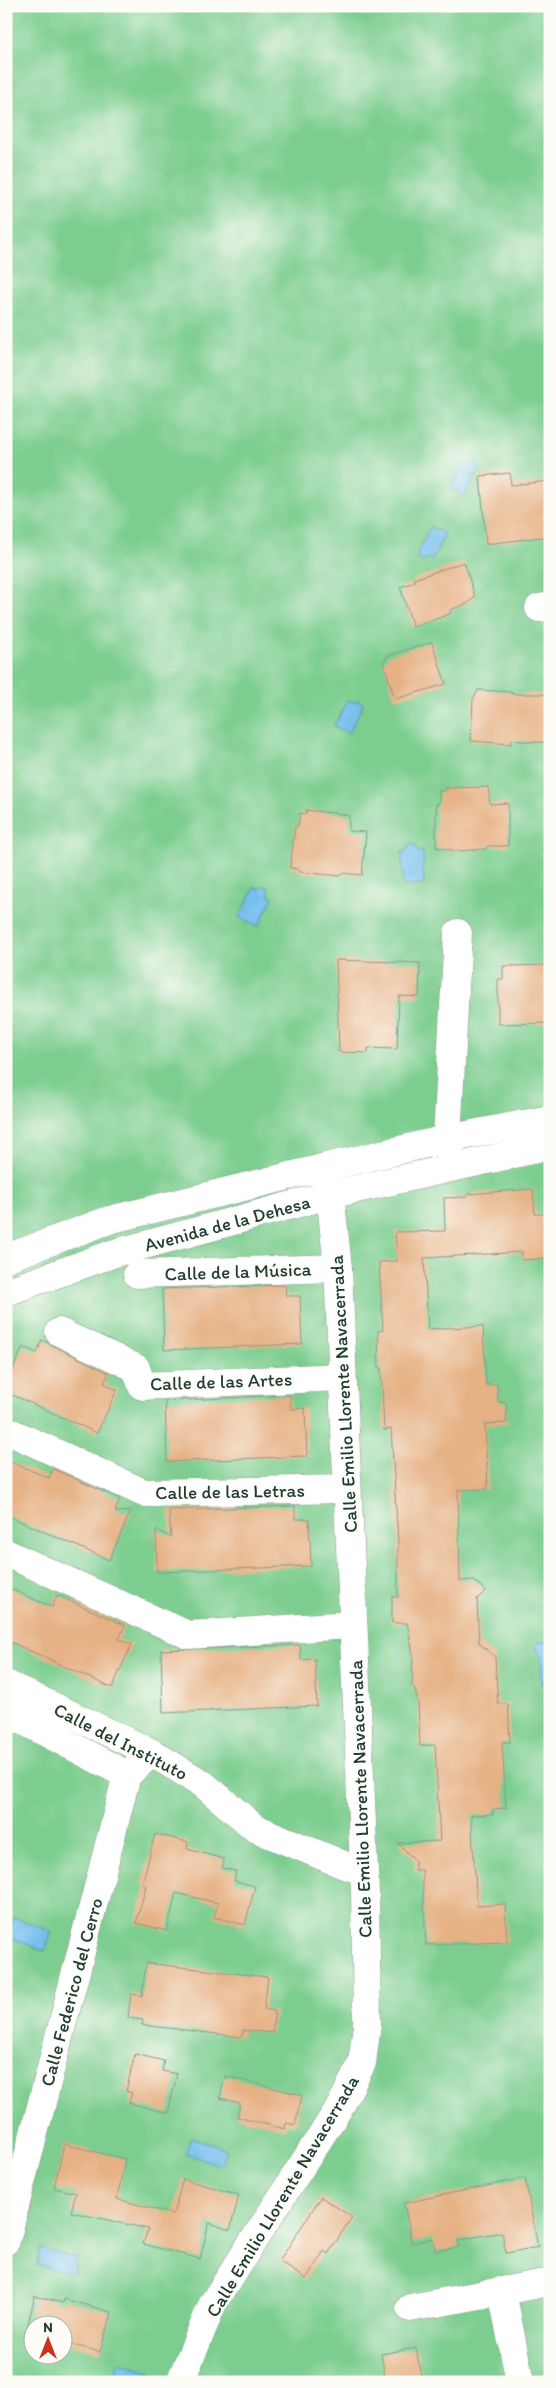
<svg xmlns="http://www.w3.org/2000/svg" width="556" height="2388" viewBox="0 0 556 2388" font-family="Itim,sans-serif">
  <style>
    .green { fill: #7ccd8f; stroke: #4e8562; fill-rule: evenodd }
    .water { fill: #76bfee; stroke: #4a7e91 }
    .building { fill: #e6b184 }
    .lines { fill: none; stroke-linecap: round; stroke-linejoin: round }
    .street-casing { stroke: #8b9689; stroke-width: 29 }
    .secondary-casing { stroke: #8b9689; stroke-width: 29 }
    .street { stroke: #fff; stroke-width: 28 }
    .secondary { stroke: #fff; stroke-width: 28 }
    .labels { text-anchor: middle; stroke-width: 4; stroke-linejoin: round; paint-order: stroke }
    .street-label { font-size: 19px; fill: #1f3d34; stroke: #fdfcf7 }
  </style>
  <rect width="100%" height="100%" fill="#fdfcf7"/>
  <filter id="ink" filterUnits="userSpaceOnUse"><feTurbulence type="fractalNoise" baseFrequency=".02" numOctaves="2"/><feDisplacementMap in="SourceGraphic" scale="10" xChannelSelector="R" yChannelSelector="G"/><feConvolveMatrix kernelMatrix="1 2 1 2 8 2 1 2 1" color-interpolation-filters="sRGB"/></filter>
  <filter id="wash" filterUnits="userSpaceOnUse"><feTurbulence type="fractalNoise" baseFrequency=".0096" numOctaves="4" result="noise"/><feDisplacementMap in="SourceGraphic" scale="20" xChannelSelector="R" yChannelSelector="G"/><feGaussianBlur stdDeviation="1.12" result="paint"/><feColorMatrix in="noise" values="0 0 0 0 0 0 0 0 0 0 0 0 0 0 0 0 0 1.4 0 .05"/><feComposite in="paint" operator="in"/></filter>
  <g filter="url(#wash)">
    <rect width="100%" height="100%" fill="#f7efde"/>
    <!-- green -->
    <path class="green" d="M6,6h544v2376h-544zM32,2326h30v30h-30z"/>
    <!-- water -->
    <g class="water">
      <polygon points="473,461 477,463 479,469 465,496 451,489 463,463 467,466"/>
      <polygon points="430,527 445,534 432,560 428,558 422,562 418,559 417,554"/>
      <polygon points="348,700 352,702 359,700 363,705 349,733 334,726"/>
      <polygon points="410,844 415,845 418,852 423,851 424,885 403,886 402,852 405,852"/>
      <polygon points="265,886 269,888 269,895 273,897 258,927 239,917 255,887 259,889"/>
      <polygon points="550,1642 550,1683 541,1684 541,1653 537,1651 536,1645 539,1642"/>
      <polygon points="14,1917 52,1932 44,1951 7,1936"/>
      <polygon points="191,2137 226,2149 221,2165 186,2154"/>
      <polygon points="40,2249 77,2258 73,2274 37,2265"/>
      <polygon points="117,2362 151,2371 149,2382 113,2380"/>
    </g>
    <g id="blocks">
      <!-- building -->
      <g class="building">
        <polygon points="510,473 511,485 550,481 550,536 486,544 480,476"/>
        <polygon points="464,562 475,597 467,604 450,610 450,614 413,627 400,587 415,582 414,579"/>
        <polygon points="432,642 446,684 395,699 383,661 387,659 387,656"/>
        <polygon points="478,690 511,692 511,694 550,694 550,743 511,740 511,744 471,741 473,699"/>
        <polygon points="488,787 490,804 508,803 508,846 488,846 486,849 456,851 436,847 436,804 439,804 439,791 445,791 445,788"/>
        <polygon points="306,810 349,815 349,831 366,832 362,875 342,873 340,876 300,872 298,869 290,868 295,826 298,826 300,813 306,814"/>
        <polygon points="336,960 420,963 419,997 399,996 397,1049 368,1048 368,1053 339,1052"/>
        <polygon points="550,965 550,1023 498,1024 498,979 503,979 503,966"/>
        <polygon points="533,1189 535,1214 548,1214 550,1258 522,1260 522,1252 424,1258 428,1329 483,1326 486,1385 497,1384 498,1402 506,1402 507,1423 485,1424 488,1489 458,1490 460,1581 473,1580 486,1591 477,1599 479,1643 495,1657 498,1704 508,1704 510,1742 502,1742 506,1808 493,1809 493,1814 471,1815 477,1906 505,1904 507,1942 426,1945 422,1870 415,1870 415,1860 398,1843 440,1841 435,1745 420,1746 418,1702 415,1689 412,1686 413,1654 407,1623 392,1623 392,1597 398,1597 398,1542 391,1429 384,1430 381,1368 379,1368 378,1331 383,1330 379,1262 397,1261 395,1232 445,1231 444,1198 467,1197 467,1194"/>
        <polygon points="285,1285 286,1296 300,1296 302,1344 164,1350 162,1289"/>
        <polygon points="42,1340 109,1373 104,1383 117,1390 97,1433 6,1392 6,1385 23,1347 37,1353"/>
        <polygon points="290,1395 291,1409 305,1408 307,1456 167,1462 165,1401"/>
        <polygon points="6,1460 49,1478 53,1469 120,1499 115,1512 131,1511 109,1560 6,1515"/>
        <polygon points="295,1506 295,1519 309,1519 311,1566 157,1572 156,1530 171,1537 169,1510"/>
        <polygon points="6,1587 52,1607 57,1595 125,1625 119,1639 132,1644 112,1688 6,1640"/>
        <polygon points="300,1645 301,1660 315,1659 317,1706 163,1713 161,1650"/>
        <polygon points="155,1834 188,1842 187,1849 224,1859 222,1868 236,1871 234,1881 255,1886 245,1925 214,1917 218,1903 176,1893 167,1931 136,1923 146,1886 142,1885"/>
        <polygon points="146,1963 268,1977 264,2009 275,2011 272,2033 243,2030 242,2037 142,2025 143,2020 128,2018 131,1994 142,1996"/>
        <polygon points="135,2054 164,2061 162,2071 177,2074 168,2113 129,2103 132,2093 126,2091"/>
        <polygon points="225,2076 302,2095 295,2125 286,2123 285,2129 237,2117 240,2103 220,2098"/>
        <polygon points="64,2144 125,2159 117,2199 173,2214 183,2179 239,2195 230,2230 209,2223 200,2259 143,2244 148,2229 71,2212 76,2193 54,2188"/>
        <polygon points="525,2178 538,2247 506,2253 502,2232 458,2240 459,2247 435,2251 433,2238 412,2243 404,2203"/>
        <polygon points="321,2197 352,2217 328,2254 324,2251 306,2279 279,2261"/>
        <polygon points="35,2296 63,2303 64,2299 111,2312 100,2352 62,2342 62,2326 32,2326 32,2334 26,2332"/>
        <polygon points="416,2348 422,2382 386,2382 381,2354"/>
      </g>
    </g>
  </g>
  <g filter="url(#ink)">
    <use href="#blocks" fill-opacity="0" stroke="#8b9689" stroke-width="1"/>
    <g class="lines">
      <!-- street casing -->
      <g class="street-casing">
        <g id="street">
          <polyline points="539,608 550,606"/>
          <polyline points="449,1156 447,1139 458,933"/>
          <polyline points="137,1274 338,1268"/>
          <polyline points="59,1332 136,1368 142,1386 342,1377"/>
          <polyline points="6,1430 144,1493 347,1489"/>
          <polyline points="6,1553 188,1635 352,1625"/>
          <polyline points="6,1684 152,1753 203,1784 255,1828 344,1865 364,1871"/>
          <polyline points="6,1712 127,1775"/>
          <polyline points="6,2241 127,1775 152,1753"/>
          <polyline points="502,2291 520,2382"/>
          <polyline points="410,2308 550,2282"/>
          <polyline points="180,2382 213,2303 341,2105 362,2063 367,2025 365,1892 338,1268 332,1211 322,1168 447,1139 550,1119"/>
        </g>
      </g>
      <!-- secondary casing -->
      <g class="secondary-casing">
        <g id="secondary">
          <polyline points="6,1258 109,1220 322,1168"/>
          <polyline points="6,1292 115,1253 329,1195 550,1146"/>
        </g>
      </g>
      <!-- street -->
      <use href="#street" class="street"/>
      <!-- secondary -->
      <use href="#secondary" class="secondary"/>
    </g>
  </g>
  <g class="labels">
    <!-- street labels -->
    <g class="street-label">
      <text transform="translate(227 1223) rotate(-15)" y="7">Avenida de la Dehesa</text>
      <text transform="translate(238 1271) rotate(-2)" y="7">Calle de la Música</text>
      <text transform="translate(221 1381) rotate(-2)" y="7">Calle de las Artes</text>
      <text transform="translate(343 1394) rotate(-93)" y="7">Calle Emilio Llorente Navacerrada</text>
      <text transform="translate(230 1491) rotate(-1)" y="7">Calle de las Letras</text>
      <text transform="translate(121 1741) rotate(27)" y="7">Calle del Instituto</text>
      <text transform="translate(360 1799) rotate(-92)" y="7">Calle Emilio Llorente Navacerrada</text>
      <text transform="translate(71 1992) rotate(-75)" y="7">Calle Federico del Cerro</text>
      <text transform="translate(282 2196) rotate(-59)" y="7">Calle Emilio Llorente Navacerrada</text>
    </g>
  </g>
  <!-- margin -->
  <rect width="556" height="2388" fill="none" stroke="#fdfcf7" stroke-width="25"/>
  <!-- north arrow -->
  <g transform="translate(48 2340)"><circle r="24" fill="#fdfcf7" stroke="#a4b0a9"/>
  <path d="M0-4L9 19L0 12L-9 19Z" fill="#c8321e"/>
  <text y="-8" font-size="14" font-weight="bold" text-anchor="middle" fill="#1f3d34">N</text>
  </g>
</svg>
